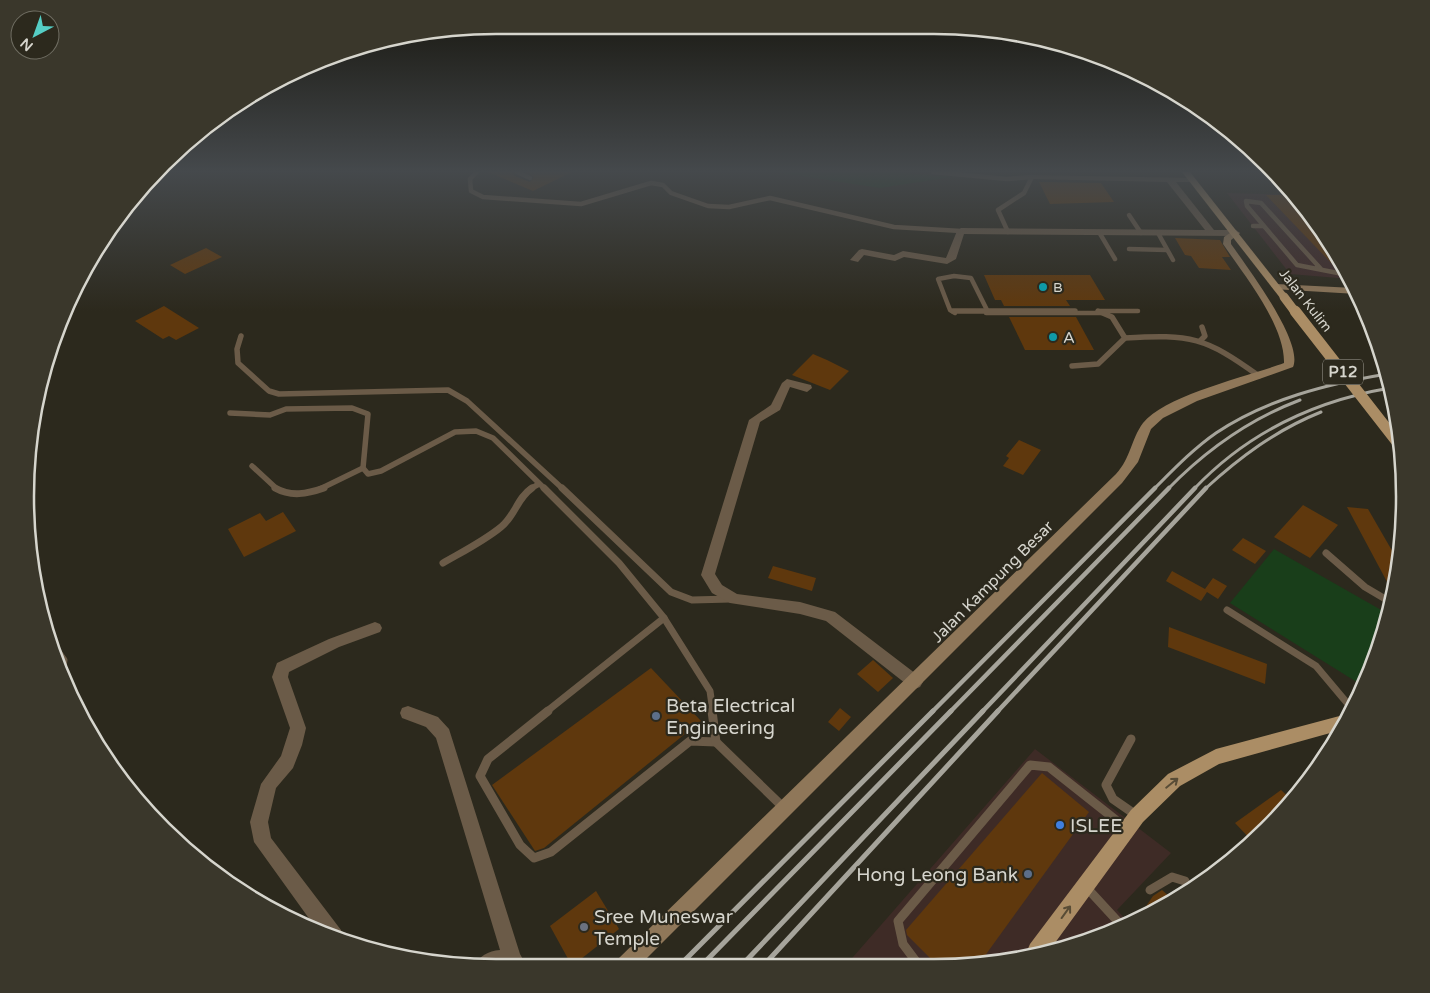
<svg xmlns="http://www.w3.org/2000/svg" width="1430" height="993" viewBox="0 0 1430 993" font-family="'Varela Round',sans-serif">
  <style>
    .commercial { fill: #3e2b26 }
    .education { fill: #3f2b29 }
    .green { fill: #193e1a }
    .building { fill: #5f380d }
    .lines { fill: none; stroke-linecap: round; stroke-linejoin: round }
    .lane-far3 { stroke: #6b5b48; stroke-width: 4.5 }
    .lane-far2 { stroke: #6b5b48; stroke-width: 5.5 }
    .lane-far1 { stroke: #6b5b48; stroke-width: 7 }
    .lane { stroke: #6b5b48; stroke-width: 9 }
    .street { fill: #6b5b48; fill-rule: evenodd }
    .secondary { fill: #8f7759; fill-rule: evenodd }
    .primary { fill: #ab8d65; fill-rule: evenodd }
    .rail-far2 { stroke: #a6a49b; stroke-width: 3 }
    .rail-far1 { stroke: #a6a49b; stroke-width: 4.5 }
    .rail { stroke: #a6a49b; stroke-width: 5 }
    .primary-bridge-far1 { stroke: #ab8d65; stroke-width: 9 }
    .primary-bridge { stroke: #ab8d65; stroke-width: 11 }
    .oneway { stroke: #584c36 }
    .culture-dot { fill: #0f9aa8; stroke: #2c291d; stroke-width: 2 }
    .service-dot { fill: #5c6f8a; stroke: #2c291d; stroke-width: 2 }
    .shop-dot { fill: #3f7fe0; stroke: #2c291d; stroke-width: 2 }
    .worship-dot { fill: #6b7280; stroke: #2c291d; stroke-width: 2 }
    .labels { text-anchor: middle; stroke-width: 4.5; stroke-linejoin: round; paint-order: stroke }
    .far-poi-label { font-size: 14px; fill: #d6d5cd; stroke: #2c291d; text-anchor: start }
    .far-street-label { font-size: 14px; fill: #d6d5cd; stroke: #2c291d }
    .shield { fill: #2c291d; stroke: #a3a198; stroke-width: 1 }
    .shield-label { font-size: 15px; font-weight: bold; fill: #d6d5cd }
    .poi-label { font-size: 16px; fill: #d6d5cd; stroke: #2c291d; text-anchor: start }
    .street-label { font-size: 16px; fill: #d6d5cd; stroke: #2c291d }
    .near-poi-label { font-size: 19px; fill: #d6d5cd; stroke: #2c291d; text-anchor: start }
    .rim { fill: none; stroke: #d6d5cd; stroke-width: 2.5 }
  </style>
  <rect width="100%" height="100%" fill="#2c291d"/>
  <!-- commercial -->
  <polygon class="commercial" points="1035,749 1171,853 1117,910 1129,923 995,964 846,965"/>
  <!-- education -->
  <polygon class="education" points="1227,193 1295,195 1342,260 1350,279 1290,274"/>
  <!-- green -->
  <g class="green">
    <polygon points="775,172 889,172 952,177 880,188"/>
    <polygon points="1274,549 1390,615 1363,686 1230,603"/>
  </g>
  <!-- building -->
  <g class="building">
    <polygon points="488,172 513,172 515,176 530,182 534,177 526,172 572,172 533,191"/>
    <polygon points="1039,182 1101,183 1114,202 1050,204"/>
    <polygon points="1266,195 1288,195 1316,225 1346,271 1337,269"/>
    <polygon points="1175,238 1220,240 1230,257 1222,257 1231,270 1199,268 1191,256 1185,255"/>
    <polygon points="206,248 222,257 185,274 170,265"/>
    <polygon points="984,275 1090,275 1105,300 1066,300 1070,306 1004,306 1001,300 995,300"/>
    <polygon points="164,306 199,328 176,340 169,336 163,339 135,321"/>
    <polygon points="1009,317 1076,317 1094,350 1025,350"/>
    <polygon points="813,354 827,360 849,371 830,390 792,375"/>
    <polygon points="1019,440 1041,450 1023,475 1003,466 1009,458 1006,456"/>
    <polygon points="1303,505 1338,525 1310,558 1274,537"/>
    <polygon points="1347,507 1368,509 1398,561 1393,593"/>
    <polygon points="283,512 296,531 244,557 228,529 260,513 266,521"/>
    <polygon points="1243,538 1266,551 1255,564 1232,550"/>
    <polygon points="773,566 816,578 812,591 768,578"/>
    <polygon points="1172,571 1205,589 1213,578 1227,586 1218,599 1207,592 1201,601 1166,581"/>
    <polygon points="1169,627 1267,664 1265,684 1168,647"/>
    <polygon points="873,660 893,678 878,692 857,674"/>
    <polygon points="651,668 701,721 544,848 535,851 492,785"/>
    <polygon points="840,708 851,717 839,731 828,722"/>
    <polygon points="1042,773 1089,812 979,964 936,964 907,935 906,930"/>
    <polygon points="1281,790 1292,800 1253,842 1235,823"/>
    <polygon points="1162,890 1172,899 1136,921 1153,896"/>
    <polygon points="596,891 619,929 572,966 550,926"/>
  </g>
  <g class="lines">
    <!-- lane-far3 -->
    <g class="lane-far3">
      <polyline points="477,172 470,179 471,191 483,197 581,204 651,183 663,185 671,193 708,206 729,207 770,198 894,227 961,231"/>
      <polyline points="517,172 530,178"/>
      <polyline points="933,172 1007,179 1032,177"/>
      <polyline points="1129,215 1141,233"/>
      <polyline points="1253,226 1263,226"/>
      <polyline points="1008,232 998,210 1024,193 1032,177"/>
      <polyline points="1099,232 1115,259"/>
      <polyline points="1158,233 1173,260"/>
      <polyline points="1129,249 1167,250"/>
      <polyline points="1321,269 1261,203 1246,201 1247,206 1297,265 1348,275"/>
      <polyline points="1100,311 1138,311"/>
      <polyline points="955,313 950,310 938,279 954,276 971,278 988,312"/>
      <polyline points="986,313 1101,313"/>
    </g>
    <!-- lane-far2 -->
    <g class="lane-far2">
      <polyline points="953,311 1075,311"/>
      <polyline points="1098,311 1112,317 1125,338"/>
      <polyline points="241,336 237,349 238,363 269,391 279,394 448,390 467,401 563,489"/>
      <polyline points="1200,341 1205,336 1202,327"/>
      <path d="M1072,366l26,-2 27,-26c66,-4 80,-1 134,38"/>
      <polyline points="230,413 270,415 286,409 352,408 368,414 363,468 368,474 381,471 455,432 476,431 493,438 545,489"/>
      <polyline points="252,466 277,489"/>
      <polyline points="320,489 363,468"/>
      <polyline points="530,489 539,484"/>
    </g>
    <!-- lane-far1 -->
    <g class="lane-far1">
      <path d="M275,488c16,9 32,6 49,0"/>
      <polyline points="544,488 619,563 664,618 710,691 713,712"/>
      <polyline points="562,488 671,592 692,600 731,599"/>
      <polyline points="1326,553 1365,587 1392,603"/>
      <path d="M443,563c19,-11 41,-22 58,-36 14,-11 16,-29 31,-39"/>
      <polyline points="1227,610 1316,666 1353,710"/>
      <polyline points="53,645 64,660 62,671"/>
      <polyline points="546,712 664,618"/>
    </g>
    <!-- lane -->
    <g class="lane">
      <polyline points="548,711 488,759 480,776 520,845 534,858 551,852 690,741 716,742"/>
      <polyline points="712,711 716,742 784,808"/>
      <polyline points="1131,739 1106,785 1113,799 1136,815"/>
      <polyline points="1087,888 1122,926"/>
      <polyline points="1150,890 1172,877 1185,881"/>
      <polyline points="918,964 903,944 898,921 1030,765 1049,767 1126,828"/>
    </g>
    <!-- street -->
    <g class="street">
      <polygon points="1029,175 1195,178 1195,182 1176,182 1214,230 1236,230 1240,233 1236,236 964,234 956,259 947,264 904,257 895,261 864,255 858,262 850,260 859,250 862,249 894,255 903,251 946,258 957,231 961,228 1205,230 1167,182 1032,179 1029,179"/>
      <polygon points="787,379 811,385 812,388 807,392 790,387 780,410 760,422 715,574 722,585 737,594 800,602 835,612 920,677 923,682 920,687 915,689 910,687 826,621 800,614 730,603 712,593 701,575 749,420 771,405 782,383"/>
      <polygon points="375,622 380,624 382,628 380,632 339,647 289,672 288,677 306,728 302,745 293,768 276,788 268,822 271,838 341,930 343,937 342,940 318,931 254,842 250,822 261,784 281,756 290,728 272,677 277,663 329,639"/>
      <path d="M408,706l30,11 11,12 71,225 7,13h-53c5,-11 14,-16 26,-17l-64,-212 -10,-11 -24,-9 -2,-5 2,-5z"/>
    </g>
    <!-- secondary -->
    <g class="secondary">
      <path d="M1233,231l7,2 -9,7v4c16,23 73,98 62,123l-96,34 -34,17 -12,11 -13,33 -16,21 -483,483h-24l3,-7 498,-485c15,-16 15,-35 27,-51 22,-28 106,-47 141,-60 1,-38 -40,-88 -61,-119l1,-7z"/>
      <polygon points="1276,284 1354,288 1357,294 1273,289 1273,285"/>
    </g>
    <!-- primary -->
    <g class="primary">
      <polygon points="1182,172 1190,172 1287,295 1287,299 1281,299"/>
      <polygon points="1347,714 1350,715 1341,730 1219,764 1180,786 1143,822 1052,947 1029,954 1027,951 1030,944 1131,810 1168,774 1216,749"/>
    </g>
    <!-- rail-far2 -->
    <g class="rail-far2">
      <path d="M1154,489c19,-19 39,-40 62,-56 51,-34 111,-49 171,-59"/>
      <path d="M1168,489c37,-38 82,-70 132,-89"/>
      <path d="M1194,489c53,-56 120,-88 196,-101"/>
      <path d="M1205,489c35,-32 71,-59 116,-77"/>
    </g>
    <!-- rail-far1 -->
    <g class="rail-far1">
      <polyline points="932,712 1155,488"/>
      <polyline points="950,712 1169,488"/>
      <polyline points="982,712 1195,488"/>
      <polyline points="997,712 1206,488"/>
    </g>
    <!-- rail -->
    <g class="rail">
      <polyline points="742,965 983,711"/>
      <polyline points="764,965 998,711"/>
      <polyline points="679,966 933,711"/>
      <polyline points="701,966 951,711"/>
    </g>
    <!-- primary-bridge-far1 -->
    <polyline class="primary-bridge-far1" points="1284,297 1296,313"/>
    <!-- primary-bridge -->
    <polyline class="primary-bridge" points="1295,311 1401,447"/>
  </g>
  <!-- one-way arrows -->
  <defs><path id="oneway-shaft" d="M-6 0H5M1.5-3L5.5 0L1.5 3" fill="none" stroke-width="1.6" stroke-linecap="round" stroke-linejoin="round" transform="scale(1.25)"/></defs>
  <g class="oneway">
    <use href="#oneway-shaft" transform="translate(1172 783) rotate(-39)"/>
    <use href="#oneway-shaft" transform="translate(1066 912) rotate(-54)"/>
  </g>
  <!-- sky -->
  <linearGradient id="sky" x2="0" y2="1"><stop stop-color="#181710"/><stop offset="0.55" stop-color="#45494c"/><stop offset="1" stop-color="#45494c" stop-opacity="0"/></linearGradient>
  <rect width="1430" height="311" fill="url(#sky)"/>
  <!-- markers -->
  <g class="culture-dot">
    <circle cx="1043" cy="287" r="5"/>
    <circle cx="1053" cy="337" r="5"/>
  </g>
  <g class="service-dot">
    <circle cx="656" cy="716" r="5"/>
    <circle cx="1028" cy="874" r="5"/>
  </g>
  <circle class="shop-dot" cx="1060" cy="825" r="5"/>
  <circle class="worship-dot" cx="584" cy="927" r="5"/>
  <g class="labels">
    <!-- far-poi labels -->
    <g class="far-poi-label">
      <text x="1053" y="292">B</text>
    </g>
    <!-- far-street labels -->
    <g class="far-street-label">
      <text transform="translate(1306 300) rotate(52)" y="5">Jalan Kulim</text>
    </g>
    <!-- shield labels -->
    <rect class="shield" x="1323" y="359.5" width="40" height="25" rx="4"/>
    <g class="shield-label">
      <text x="1343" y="377">P12</text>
    </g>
    <!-- poi labels -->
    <g class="poi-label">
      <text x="1063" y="343">A</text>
    </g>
    <!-- street labels -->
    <g class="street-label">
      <text transform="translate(992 581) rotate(-45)" y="6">Jalan Kampung Besar</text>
    </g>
    <!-- near-poi labels -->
    <g class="near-poi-label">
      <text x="666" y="712">Beta Electrical<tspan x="666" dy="22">Engineering</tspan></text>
      <text x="1070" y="832">ISLEE</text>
      <text x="1018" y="881" text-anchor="end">Hong Leong Bank</text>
      <text x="594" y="923">Sree Muneswar<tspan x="594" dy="22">Temple</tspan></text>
    </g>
  </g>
  <!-- crop -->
  <path d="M0 0H1430V993H0ZM496 34H934A462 462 0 0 1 1396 496V497A462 462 0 0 1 934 959H496A462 462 0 0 1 34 497V496A462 462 0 0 1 496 34Z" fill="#3a372b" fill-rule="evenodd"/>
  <path class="rim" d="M496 34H934A462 462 0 0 1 1396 496V497A462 462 0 0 1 934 959H496A462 462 0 0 1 34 497V496A462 462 0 0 1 496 34Z"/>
  <!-- north arrow -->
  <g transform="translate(35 35) rotate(221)"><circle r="24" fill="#2c291d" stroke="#706e63"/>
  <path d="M0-4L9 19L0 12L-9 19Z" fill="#55cec5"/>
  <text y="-8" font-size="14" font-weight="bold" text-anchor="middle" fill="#d6d5cd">N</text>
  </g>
</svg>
